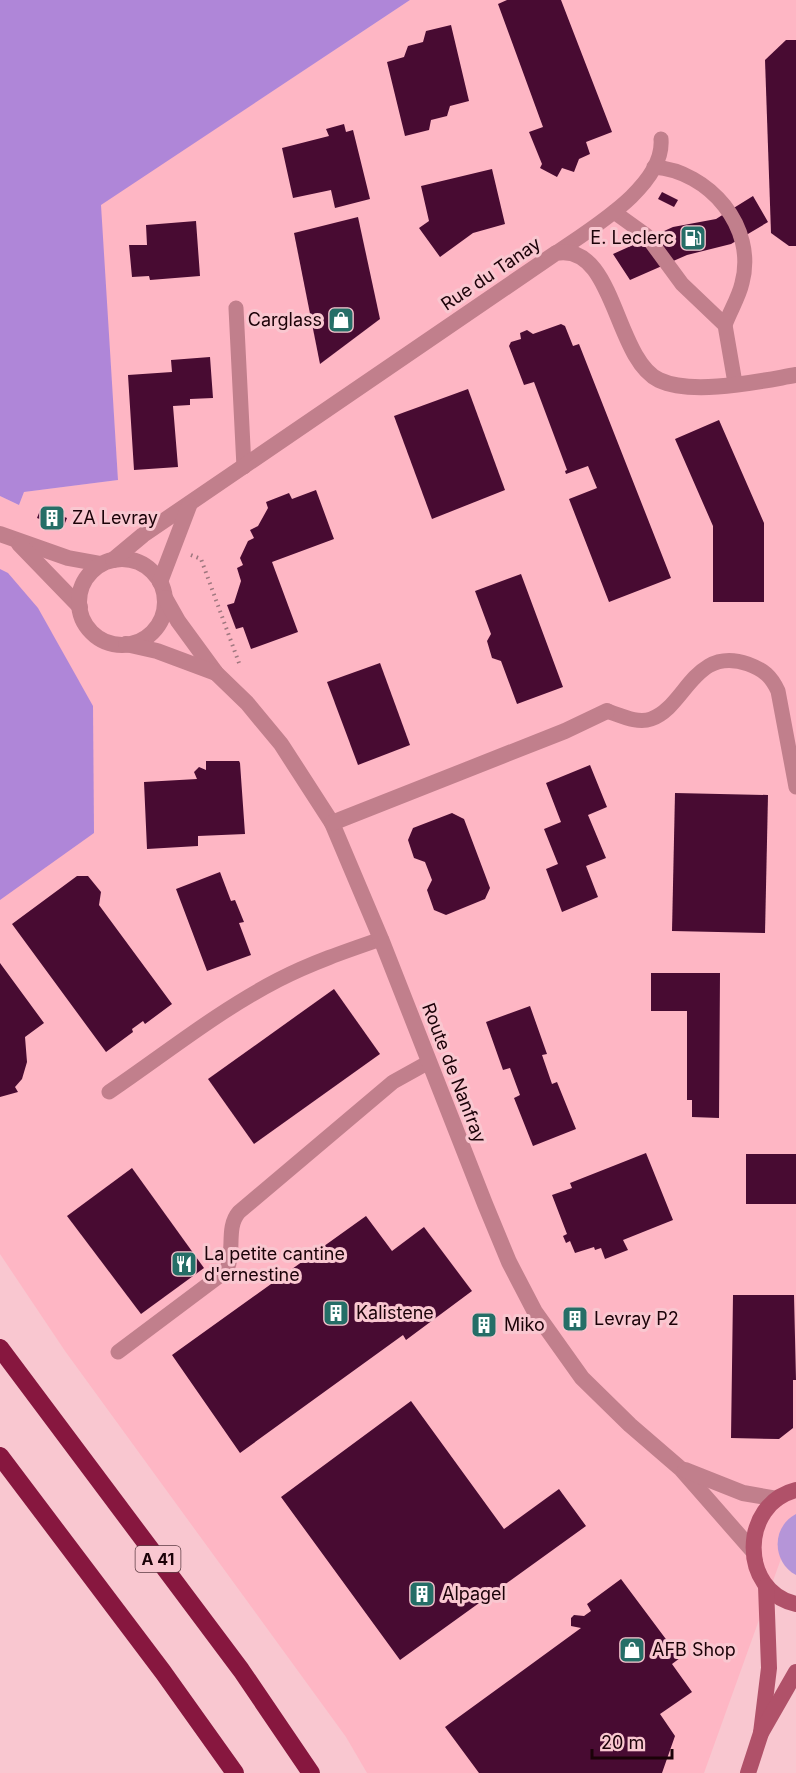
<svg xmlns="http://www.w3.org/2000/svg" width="796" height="1773" viewBox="0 0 796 1773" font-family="Inter,sans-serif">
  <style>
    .built { fill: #feb6c4 }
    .green { fill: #b595d8 }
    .forest { fill: #af86d8 }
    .building { fill: #480b32 }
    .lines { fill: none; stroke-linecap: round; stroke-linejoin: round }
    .path { stroke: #9f777f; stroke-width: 4; stroke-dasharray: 1.5 4.5; stroke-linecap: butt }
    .service { stroke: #c17f8c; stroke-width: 15 }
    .minor { stroke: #c17f8c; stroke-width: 16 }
    .secondary { stroke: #b05169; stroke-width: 16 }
    .motorway { stroke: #87173f; stroke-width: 18 }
    .labels { text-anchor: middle; stroke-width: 6; stroke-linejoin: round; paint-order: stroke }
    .shield { fill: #f9c7d0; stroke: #5e3d44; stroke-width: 1.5 }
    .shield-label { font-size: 16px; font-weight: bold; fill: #1b0208 }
    .poi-label { font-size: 18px; fill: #1b0208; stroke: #f9c7d0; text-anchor: start }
    .street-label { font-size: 18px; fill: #1b0208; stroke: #f9c7d0 }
  </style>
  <rect width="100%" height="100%" fill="#f9c7d0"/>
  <!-- built -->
  <polygon class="built" points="410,0 796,0 796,1517 704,1773 367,1773 346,1737 65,1351 0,1254 0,496 19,505 24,492 118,480 100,205"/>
  <!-- green -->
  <path class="green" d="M796,1514v61c-24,-13 -25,-48 0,-61z"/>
  <!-- forest -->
  <g class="forest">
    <polygon points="0,0 410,0 101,205 118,480 24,492 19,505 0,496"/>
    <polygon points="0,569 8,573 38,608 93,706 94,833 0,900"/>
  </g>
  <!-- building -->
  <g class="building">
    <polygon points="507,0 561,0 612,132 586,142 590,154 579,159 574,172 562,168 557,177 540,168 542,164 529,132 543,127 498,4"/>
    <polygon points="451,25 469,101 450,106 447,116 431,120 429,130 405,136 387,62 404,57 408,46 423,42 426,31"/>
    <polygon points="786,40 796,40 796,246 789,246 771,233 765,60"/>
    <polygon points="344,124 346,132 353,130 370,199 335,208 331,190 293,198 282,148 329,136 326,129"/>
    <polygon points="492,169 505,224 473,233 440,257 419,228 429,221 421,186"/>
    <polygon points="662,192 678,200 674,207 658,199"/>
    <polygon points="753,196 768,222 731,244 687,255 630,280 613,254 673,227 716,219"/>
    <polygon points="358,217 380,319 320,364 294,233"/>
    <polygon points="196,221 200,276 150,280 149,276 132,277 129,245 147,245 146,225"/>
    <polygon points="561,324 565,326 573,346 579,344 671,578 609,602 569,499 597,488 588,466 566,474 565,471 567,470 534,382 524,385 509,346 511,342 521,339 520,333 527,330 533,334"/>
    <polygon points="210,357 213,398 190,399 190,405 173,406 178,467 134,470 128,375 172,372 171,360"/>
    <polygon points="468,389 505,490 432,519 394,416"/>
    <polygon points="719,420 764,523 764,602 713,602 713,526 675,439"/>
    <polygon points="316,490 334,539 272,562 298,632 251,649 243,627 236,629 227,605 234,603 241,581 237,568 243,565 240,558 248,541 254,538 250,530 258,526 268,508 266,502 289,493 292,499"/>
    <polygon points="41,508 67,518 63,528 37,518"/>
    <polygon points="521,574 563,687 517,704 501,661 492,658 487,641 491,634 475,591"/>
    <polygon points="380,663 410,745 358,765 327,682"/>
    <polygon points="206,761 239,761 240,763 245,834 198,836 198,846 147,849 144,782 197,779 194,772 199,767 206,770"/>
    <polygon points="590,765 607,807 588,815 606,858 586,866 598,897 562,912 546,869 558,864 544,829 561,822 546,783"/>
    <polygon points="675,793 768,795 765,933 672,931"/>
    <polygon points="452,813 464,819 490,888 485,899 446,915 434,910 427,890 432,880 425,862 414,858 408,840 413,828"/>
    <polygon points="220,872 231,901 235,900 244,922 239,923 251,955 207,971 176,889"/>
    <polygon points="77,876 88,876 101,892 99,905 172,1004 145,1024 143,1021 132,1029 133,1032 106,1052 12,924"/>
    <polygon points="0,963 44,1023 25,1037 27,1062 22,1079 15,1087 18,1092 0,1097"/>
    <polygon points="651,973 720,973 719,1118 692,1117 692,1100 687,1100 687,1011 651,1011"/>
    <polygon points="334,989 380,1054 254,1144 208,1079"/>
    <polygon points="530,1006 547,1054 542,1055 552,1084 557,1082 576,1129 533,1146 514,1098 520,1095 510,1068 503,1070 486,1022"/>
    <polygon points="646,1153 673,1220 623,1240 628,1250 605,1259 601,1248 595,1250 594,1247 575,1253 570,1241 566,1243 563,1236 567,1234 552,1195 572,1188 570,1183"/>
    <rect x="746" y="1154" width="50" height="50"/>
    <polygon points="132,1168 204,1268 141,1314 67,1216"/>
    <polygon points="366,1216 392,1251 424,1227 472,1291 406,1340 403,1335 240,1453 172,1355"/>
    <polygon points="733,1295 794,1295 796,1380 793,1380 793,1428 779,1439 731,1438"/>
    <polygon points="575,1310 583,1322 576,1327 567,1315"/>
    <polygon points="483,1316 493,1329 485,1335 475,1322"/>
    <polygon points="411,1401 504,1529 559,1489 586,1526 400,1660 281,1497"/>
    <polygon points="621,1579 680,1658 672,1664 692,1692 660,1714 675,1736 662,1773 479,1773 445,1727 581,1628 571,1626 571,1618 574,1615 584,1616 591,1611 587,1604"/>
  </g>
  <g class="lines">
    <!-- path -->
    <polyline class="path" points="191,555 201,559 239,663"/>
    <!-- service -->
    <g class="service">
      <path d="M654,167c55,4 103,60 88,116 -3,14 -12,28 -17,42"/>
      <polyline points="614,212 646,235 682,284 725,325 735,383"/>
      <path d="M556,253c34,-24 109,-67 105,-114"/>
      <polyline points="236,308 244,467"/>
      <path d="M607,711c13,4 30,13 44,8 35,-12 43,-74 97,-55 16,6 23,12 30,27l18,96"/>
      <path d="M109,1092c56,-38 109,-81 169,-112 33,-17 68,-29 103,-41"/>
      <path d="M118,1352l108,-81c10,-18 -1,-43 13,-59l154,-130 36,-20"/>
    </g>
    <!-- minor -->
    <g class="minor">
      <polyline points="0,534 68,558 101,564"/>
      <polyline points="19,544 80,607"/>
      <circle cx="122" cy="602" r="43"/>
      <path d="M113,560l30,-25 413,-282c59,-11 58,105 103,127 34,16 101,1 137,-5"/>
      <polyline points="160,582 189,506"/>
      <polyline points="165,598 178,621 216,673 247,703 281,744 332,823 381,939 485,1204 509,1262 535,1312 582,1378 630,1425 681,1469 752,1550"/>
      <polyline points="126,644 157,651 216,673"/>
      <polyline points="332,823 565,731 607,711"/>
      <polyline points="685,1470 743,1493 777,1499"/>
    </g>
    <!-- secondary -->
    <g class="secondary">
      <path d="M796,1490c-56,14 -57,101 0,114"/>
      <polyline points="761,1733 769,1668 766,1586"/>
      <polyline points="748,1773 761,1733 796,1672"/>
    </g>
    <!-- motorway -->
    <g class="motorway">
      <polyline points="0,1348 241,1670 311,1773"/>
      <polyline points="0,1456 163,1672 235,1773"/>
    </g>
  </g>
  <!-- icons -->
  <defs>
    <g id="fuel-square" transform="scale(1.35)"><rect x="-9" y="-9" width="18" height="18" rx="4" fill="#256e67" stroke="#f9c7d0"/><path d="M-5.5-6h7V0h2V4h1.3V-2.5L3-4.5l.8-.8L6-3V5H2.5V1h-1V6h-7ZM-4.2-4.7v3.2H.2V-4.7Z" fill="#fff"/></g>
    <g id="shop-square" transform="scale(1.35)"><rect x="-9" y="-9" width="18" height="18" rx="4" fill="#256e67" stroke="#f9c7d0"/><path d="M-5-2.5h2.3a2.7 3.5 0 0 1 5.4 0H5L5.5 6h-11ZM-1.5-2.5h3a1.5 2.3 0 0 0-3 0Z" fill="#fff"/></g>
    <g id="building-square" transform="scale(1.35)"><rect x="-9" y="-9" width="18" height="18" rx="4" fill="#256e67" stroke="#f9c7d0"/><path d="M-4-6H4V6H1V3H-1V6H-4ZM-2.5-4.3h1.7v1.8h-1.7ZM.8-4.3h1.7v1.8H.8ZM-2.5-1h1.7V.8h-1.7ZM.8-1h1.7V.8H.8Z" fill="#fff"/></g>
    <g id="restaurant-square" transform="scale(1.35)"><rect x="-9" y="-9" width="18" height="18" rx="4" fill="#256e67" stroke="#f9c7d0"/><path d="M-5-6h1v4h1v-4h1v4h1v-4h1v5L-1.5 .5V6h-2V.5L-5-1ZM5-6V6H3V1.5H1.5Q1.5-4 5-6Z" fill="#fff"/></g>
  </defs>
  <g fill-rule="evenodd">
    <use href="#fuel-square" x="693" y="238"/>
    <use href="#shop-square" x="341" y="320"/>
    <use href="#building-square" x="52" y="518"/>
    <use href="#restaurant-square" x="184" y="1264"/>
    <use href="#building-square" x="336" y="1313"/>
    <use href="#building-square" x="575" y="1319"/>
    <use href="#building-square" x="484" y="1325"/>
    <use href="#building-square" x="422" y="1594"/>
    <use href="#shop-square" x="632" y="1650"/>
  </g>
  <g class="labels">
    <!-- shield labels -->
    <rect class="shield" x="135.5" y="1546" width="45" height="26" rx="4.5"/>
    <g class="shield-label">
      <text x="158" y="1565">A 41</text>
    </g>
    <!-- poi labels -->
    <g class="poi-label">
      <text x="674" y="244" text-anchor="end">E. Leclerc</text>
      <text x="322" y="326" text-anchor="end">Carglass</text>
      <text x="72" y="524">ZA Levray</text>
      <text x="204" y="1260">La petite cantine<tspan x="204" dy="21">d'ernestine</tspan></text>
      <text x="356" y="1319">Kalistene</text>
      <text x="594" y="1325">Levray P2</text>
      <text x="504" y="1331">Miko</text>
      <text x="442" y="1600">Alpagel</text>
      <text x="652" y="1656">AFB Shop</text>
    </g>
    <!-- street labels -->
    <g class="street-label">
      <text transform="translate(491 274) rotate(-34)" y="6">Rue du Tanay</text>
      <text transform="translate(454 1073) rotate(69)" y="6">Route de Nanfray</text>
    </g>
  </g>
  <!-- scale -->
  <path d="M592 1749v9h80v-9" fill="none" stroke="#1b0208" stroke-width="3"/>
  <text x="601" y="1749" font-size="18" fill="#1b0208" stroke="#f9c7d0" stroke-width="4.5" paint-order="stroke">20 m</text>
</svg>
